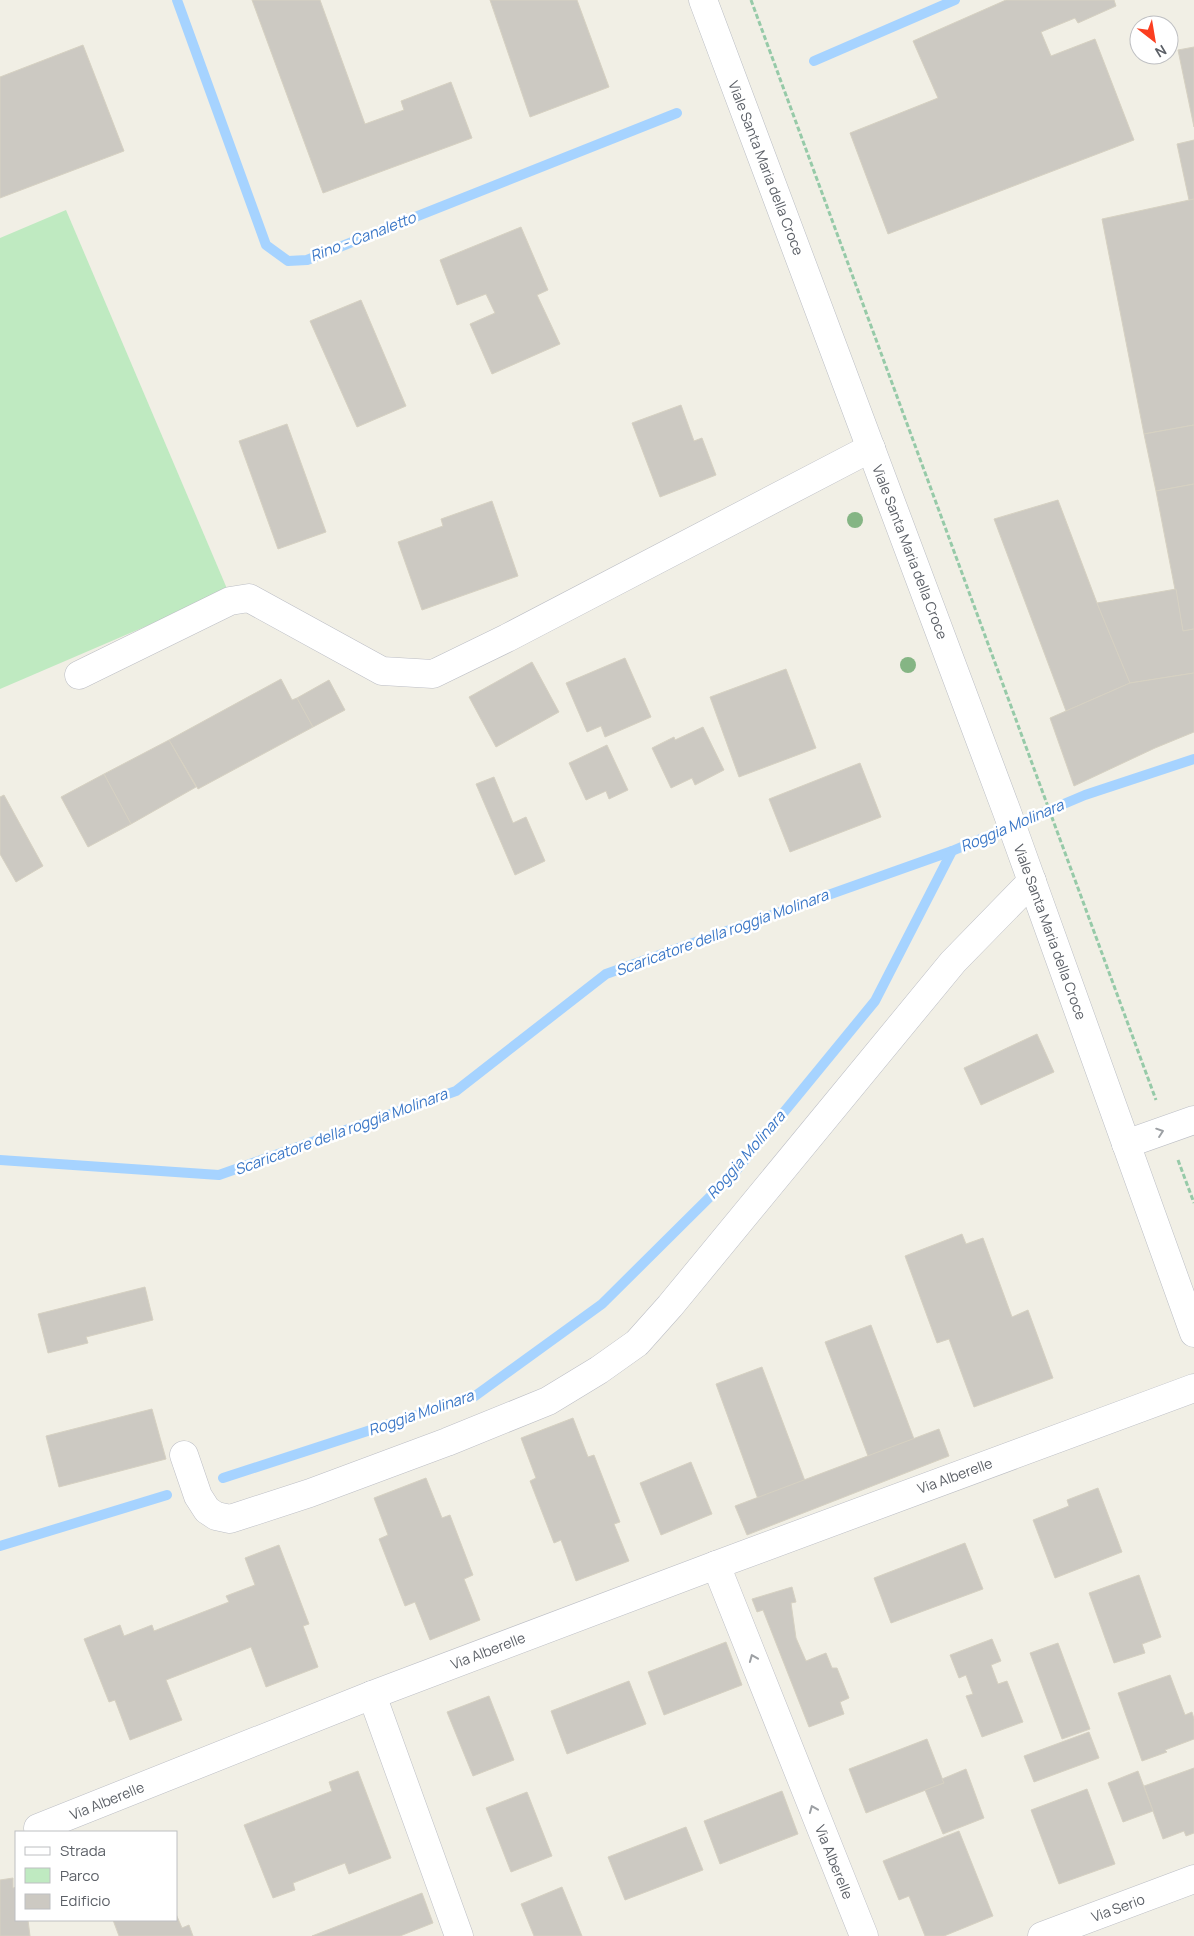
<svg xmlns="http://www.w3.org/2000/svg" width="1194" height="1936" viewBox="0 0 1194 1936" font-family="Manrope,sans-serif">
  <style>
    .green { fill: #bfeac1 }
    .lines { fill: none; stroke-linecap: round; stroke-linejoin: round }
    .stream { stroke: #a6d3ff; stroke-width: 10 }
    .building { fill: #ccc9c2; stroke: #d6d1c2 }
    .minor-casing { stroke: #bcbec5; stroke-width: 29 }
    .secondary-casing { stroke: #babdc4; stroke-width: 29 }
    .path { stroke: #96caa8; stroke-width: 3; stroke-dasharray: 5 2.5; stroke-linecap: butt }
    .minor { stroke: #fff; stroke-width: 28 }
    .secondary { stroke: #fff; stroke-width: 28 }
    .tree { fill: #85b584 }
    .oneway { stroke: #9da0a4 }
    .labels { text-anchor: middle; stroke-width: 5; stroke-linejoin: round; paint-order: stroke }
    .street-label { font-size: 14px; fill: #5c6067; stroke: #fff }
    .water-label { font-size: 15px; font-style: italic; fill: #3976c6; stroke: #fff }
  </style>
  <rect width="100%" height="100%" fill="#f1efe5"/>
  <!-- green -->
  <polygon class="green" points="66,210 228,591 0,689 0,238"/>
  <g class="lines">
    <!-- stream -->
    <g class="stream">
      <polyline points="177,0 266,245 288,261 307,260 677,113"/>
      <polyline points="814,61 955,0"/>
      <polyline points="0,1160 219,1175 456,1091 606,974 952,851"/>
      <polyline points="223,1478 475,1396 602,1304 734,1173 875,1001 952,851 1085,795 1194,759"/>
      <polyline points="0,1546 167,1495"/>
    </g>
  </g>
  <!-- building -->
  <g class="building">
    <polygon points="252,0 320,0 365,124 404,110 401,101 451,82 472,138 323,193"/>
    <polygon points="490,0 577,0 609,87 530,117"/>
    <polygon points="1006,0 1114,0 1116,6 1078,23 1075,18 1041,32 1051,56 1095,39 1134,140 888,234 850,133 938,98 913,41"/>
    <polygon points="83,45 124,151 0,198 0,77"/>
    <polygon points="1194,47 1194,127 1178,50"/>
    <polygon points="1194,140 1194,199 1189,200 1177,144"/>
    <polygon points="1194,199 1194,425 1144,434 1102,219"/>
    <polygon points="521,227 548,290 537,295 560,344 492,374 470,324 495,313 486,294 457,305 440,260"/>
    <polygon points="361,300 406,406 357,427 310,321"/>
    <polygon points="681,405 694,441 702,438 716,475 660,497 632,423"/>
    <polygon points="287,424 326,532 278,549 239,441"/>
    <polygon points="1194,425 1194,484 1156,491 1144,434"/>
    <polygon points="1194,484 1194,629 1183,631 1156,491"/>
    <polygon points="1058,500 1097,603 1130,683 1066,711 994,519"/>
    <polygon points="492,501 518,576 422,610 398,542 443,526 441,519"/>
    <polygon points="1176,589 1183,631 1194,629 1194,673 1130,683 1097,603"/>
    <polygon points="625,658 651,717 605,737 601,726 587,732 566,683"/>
    <polygon points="532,662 559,712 496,747 469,697"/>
    <polygon points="786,669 816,748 739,777 710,697"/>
    <polygon points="1194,673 1194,732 1155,748 1074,786 1050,718 1130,683"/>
    <polygon points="281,679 292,700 297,698 313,727 198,789 169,740"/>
    <polygon points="329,680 345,710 313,727 297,698"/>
    <polygon points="703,727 724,770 695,785 692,778 671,788 652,748 674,737 675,740"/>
    <polygon points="169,740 196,787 131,824 104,774"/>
    <polygon points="607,745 628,790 609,799 606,791 586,800 569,763"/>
    <polygon points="860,763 881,817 790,852 769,799"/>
    <polygon points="104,774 131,824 88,847 61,797"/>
    <polygon points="494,777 513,823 526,817 545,861 515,875 476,784"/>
    <polygon points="4,795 43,866 16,882 0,854 0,797"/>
    <polygon points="1037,1034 1054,1072 981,1105 964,1068"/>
    <polygon points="962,1234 966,1244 983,1238 1012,1317 1028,1310 1053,1378 974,1407 949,1339 937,1343 905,1256"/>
    <polygon points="145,1287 153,1320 86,1337 88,1343 48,1353 38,1314"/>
    <polygon points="871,1325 914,1439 868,1456 825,1342"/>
    <polygon points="762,1367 805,1481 758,1499 716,1384"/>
    <polygon points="152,1409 166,1459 59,1487 46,1436"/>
    <polygon points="573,1418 588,1457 594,1455 620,1522 614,1524 629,1561 576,1581 561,1540 554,1543 530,1481 536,1478 521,1438"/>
    <polygon points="939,1429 949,1456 747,1535 735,1506"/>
    <polygon points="691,1462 712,1514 661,1535 640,1483"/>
    <polygon points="426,1478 442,1518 450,1515 473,1575 464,1579 480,1620 430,1640 415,1602 405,1606 379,1539 388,1535 374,1498"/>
    <polygon points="1098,1488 1122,1552 1055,1578 1033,1520 1069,1506 1067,1500"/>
    <polygon points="965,1543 983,1589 891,1623 874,1578"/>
    <polygon points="279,1545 309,1624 303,1626 318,1667 266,1687 251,1647 166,1680 182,1720 130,1740 115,1700 109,1702 84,1639 120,1625 124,1636 152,1625 154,1631 229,1602 226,1596 255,1585 245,1558"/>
    <polygon points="1139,1575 1161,1637 1142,1644 1145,1653 1114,1663 1089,1593"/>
    <polygon points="792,1587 796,1602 791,1603 796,1638 806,1661 826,1653 832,1668 837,1668 849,1698 840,1702 844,1714 809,1727 763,1610 757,1612 752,1599"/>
    <polygon points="992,1639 1001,1661 991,1665 998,1684 1007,1681 1023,1722 982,1737 966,1696 973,1694 966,1675 959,1678 950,1655"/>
    <polygon points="726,1642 742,1685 664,1715 648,1672"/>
    <polygon points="1058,1643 1090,1729 1062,1739 1030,1653"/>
    <polygon points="1170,1675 1185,1715 1192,1712 1194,1719 1194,1739 1165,1750 1167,1752 1142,1761 1118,1693"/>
    <polygon points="629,1681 646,1724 567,1754 551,1711"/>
    <polygon points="489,1696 514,1760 473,1776 447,1712"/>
    <polygon points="1089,1732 1099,1758 1034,1782 1024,1756"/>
    <polygon points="927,1739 944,1783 866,1813 849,1769"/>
    <polygon points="1194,1768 1194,1833 1186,1836 1184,1831 1163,1839 1144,1786"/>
    <polygon points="966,1769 984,1818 943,1834 925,1790 944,1783 942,1779"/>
    <polygon points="358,1771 391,1858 349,1874 345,1863 293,1883 295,1890 273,1898 244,1825 332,1791 329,1782"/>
    <polygon points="1138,1771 1153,1811 1123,1822 1108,1783"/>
    <polygon points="1087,1789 1115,1864 1059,1884 1031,1810"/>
    <polygon points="782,1791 798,1834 720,1864 704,1821"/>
    <polygon points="527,1792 552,1856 511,1872 486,1808"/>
    <polygon points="686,1827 703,1870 625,1900 608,1857"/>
    <polygon points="959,1831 993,1916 944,1936 925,1936 909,1896 899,1900 883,1861"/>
    <polygon points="13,1878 13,1888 16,1887 16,1920 28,1920 30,1936 0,1936 0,1880"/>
    <polygon points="562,1887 582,1936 534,1936 521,1904"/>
    <polygon points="422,1893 433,1923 400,1936 312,1936"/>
    <polygon points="176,1914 182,1928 189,1925 193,1936 119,1936 113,1920 176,1920"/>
  </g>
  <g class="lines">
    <!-- minor casing -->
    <g class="minor-casing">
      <g id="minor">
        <polyline points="79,675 230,601 249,598 382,671 433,674 507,638 871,448"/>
        <polyline points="1126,1144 1194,1120"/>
        <polyline points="184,1455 198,1496 207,1510 216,1516 230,1519 310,1493 447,1442 548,1401 599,1370 637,1343 670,1306 953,962 1032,881"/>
        <polyline points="716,1565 864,1936"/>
        <polyline points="372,1695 459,1936"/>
        <polyline points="38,1828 372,1695 716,1565 1194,1388"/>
        <polyline points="1042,1936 1194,1879"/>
      </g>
    </g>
    <!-- secondary casing -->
    <g class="secondary-casing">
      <polyline id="secondary" points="703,0 1007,812 1194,1333"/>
    </g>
    <!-- path -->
    <g class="path">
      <polyline points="751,0 1156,1100"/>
      <polyline points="1178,1160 1194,1203"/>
    </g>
    <!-- minor -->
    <use href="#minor" class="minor"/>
    <!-- secondary -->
    <use href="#secondary" class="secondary"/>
  </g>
  <!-- trees -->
  <g class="tree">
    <circle cx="855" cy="520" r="8"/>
    <circle cx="908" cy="665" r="8"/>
  </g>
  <!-- one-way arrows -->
  <defs><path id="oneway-chevron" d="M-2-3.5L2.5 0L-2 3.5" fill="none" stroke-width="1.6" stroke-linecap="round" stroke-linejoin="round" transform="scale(1.25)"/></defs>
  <g class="oneway">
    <use href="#oneway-chevron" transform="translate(1160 1132) rotate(-19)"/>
    <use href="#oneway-chevron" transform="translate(753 1658) rotate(-112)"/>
    <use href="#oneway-chevron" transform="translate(813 1809) rotate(-112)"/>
  </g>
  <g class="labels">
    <!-- street labels -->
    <g class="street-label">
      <text transform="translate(766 168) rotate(69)" y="5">Viale Santa Maria della Croce</text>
      <text transform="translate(910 552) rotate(69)" y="5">Viale Santa Maria della Croce</text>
      <text transform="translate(1050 932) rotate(70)" y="5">Viale Santa Maria della Croce</text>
      <text transform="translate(955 1476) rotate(-20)" y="5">Via Alberelle</text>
      <text transform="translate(488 1651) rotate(-21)" y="5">Via Alberelle</text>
      <text transform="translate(107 1801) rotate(-22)" y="5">Via Alberelle</text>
      <text transform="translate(834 1862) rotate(68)" y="5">Via Alberelle</text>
      <text transform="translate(1118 1908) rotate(-20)" y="5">Via Serio</text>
    </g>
    <!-- water labels -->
    <g class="water-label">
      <text transform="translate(363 237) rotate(-21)" y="5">Rino - Canaletto</text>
      <text transform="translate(1012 826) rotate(-23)" y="5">Roggia Molinara</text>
      <text transform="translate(722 933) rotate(-20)" y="5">Scaricatore della roggia Molinara</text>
      <text transform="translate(341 1132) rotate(-20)" y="5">Scaricatore della roggia Molinara</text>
      <text transform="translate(746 1155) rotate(-49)" y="5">Roggia Molinara</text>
      <text transform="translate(421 1413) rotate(-19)" y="5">Roggia Molinara</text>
    </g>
  </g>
  <!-- legend -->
  <rect x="15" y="1831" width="162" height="90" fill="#ffffff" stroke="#bebfc2"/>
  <rect x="25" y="1847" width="25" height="8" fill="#ffffff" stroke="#bebfc2"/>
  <text x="60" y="1856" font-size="15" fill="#5c6067">Strada</text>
  <rect x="25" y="1868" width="25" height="15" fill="#bfeac1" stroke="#bebfc2"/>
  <text x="60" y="1881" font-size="15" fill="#5c6067">Parco</text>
  <rect x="25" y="1894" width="25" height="15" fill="#ccc9c2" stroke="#bebfc2"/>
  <text x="60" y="1906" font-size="15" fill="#5c6067">Edificio</text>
  <!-- north arrow -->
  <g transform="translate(1154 40) rotate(149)"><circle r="24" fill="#ffffff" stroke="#bebfc2"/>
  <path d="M0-4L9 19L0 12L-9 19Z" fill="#fb3e20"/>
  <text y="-8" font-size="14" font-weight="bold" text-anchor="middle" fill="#5c6067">N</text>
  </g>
</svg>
